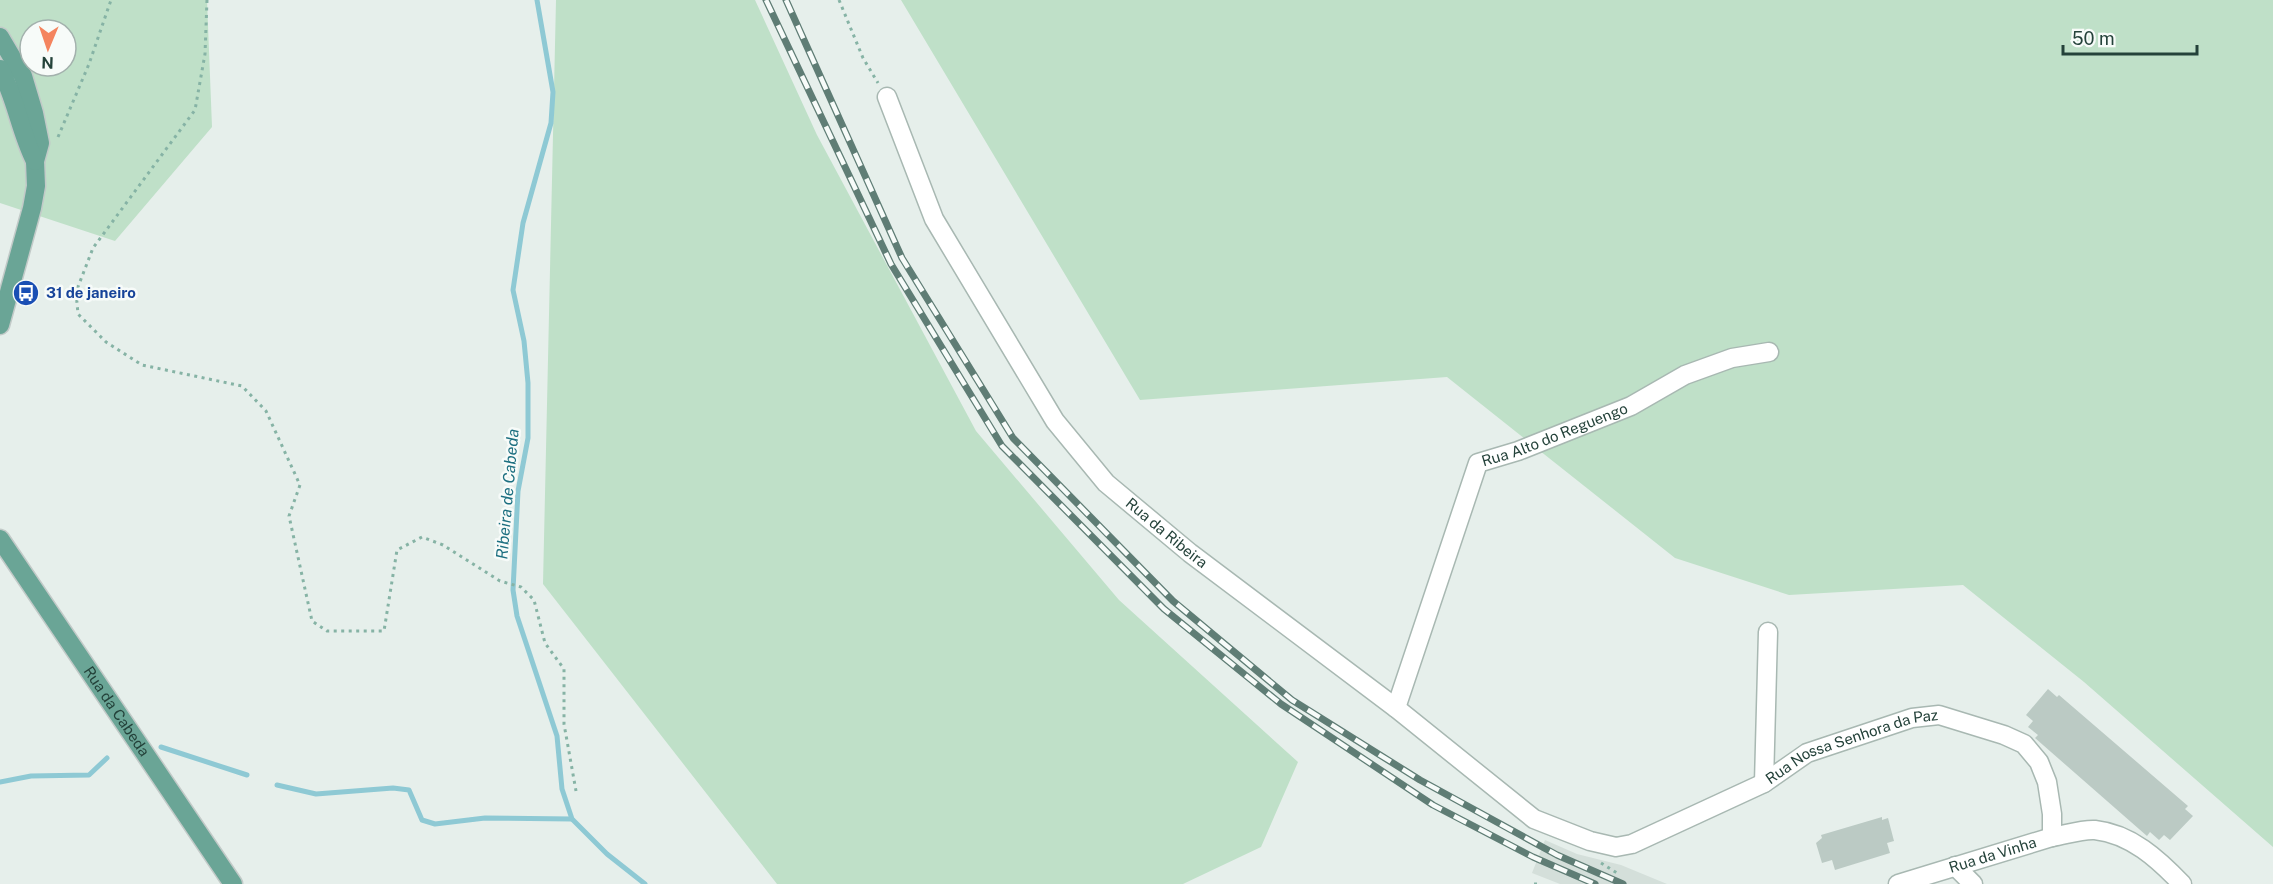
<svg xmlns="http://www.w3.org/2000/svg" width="2273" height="884" viewBox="0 0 2273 884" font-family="'Public Sans',sans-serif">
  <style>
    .built { fill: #d4dfda }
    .green { fill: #bfe0c8; fill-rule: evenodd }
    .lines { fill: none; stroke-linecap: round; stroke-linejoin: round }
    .stream { stroke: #8ec9d4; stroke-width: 5 }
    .building { fill: #bbcac4 }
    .minor-casing { stroke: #a8b8b2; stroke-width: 21 }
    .major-casing { stroke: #c2cac8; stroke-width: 21 }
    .path { stroke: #86b3a5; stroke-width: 3; stroke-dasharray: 3 4.5; stroke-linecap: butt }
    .minor { stroke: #fff; stroke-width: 18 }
    .major { stroke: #6aa596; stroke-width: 18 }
    .rail-casing { stroke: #5f7d75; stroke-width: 7 }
    .rail { stroke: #f7fbf9; stroke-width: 4.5; stroke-dasharray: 14; stroke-linecap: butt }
    .labels { text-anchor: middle; stroke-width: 5; stroke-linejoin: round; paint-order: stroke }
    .transit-label { font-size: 15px; font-weight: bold; fill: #164399; stroke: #f7fbf9; text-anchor: start }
    .street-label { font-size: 15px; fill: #24423a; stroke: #f7fbf9 }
    .water-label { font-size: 16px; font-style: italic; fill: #1c6f80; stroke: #f7fbf9 }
  </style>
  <rect width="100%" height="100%" fill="#e6efeb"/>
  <!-- built -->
  <polygon class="built" points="1545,840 1577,854 1621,865 1667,884 1560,884 1532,873"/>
  <!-- green -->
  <g class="green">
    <path d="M0,0h207l5,127 -97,114 -115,-38zM30,30h36v36h-36z"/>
    <polygon points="556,0 755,0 817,135 976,431 1119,600 1298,762 1261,847 1183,884 777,884 543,584"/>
    <polygon points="901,0 2273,0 2273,847 2084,682 1963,585 1789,595 1675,558 1447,377 1140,400"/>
  </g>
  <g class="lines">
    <!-- stream -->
    <g class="stream">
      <polyline points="537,0 553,92 551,123 523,223 513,290 524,341 528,383 528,438 518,491 513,590 517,616 557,736 562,789 572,819 607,854 645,884"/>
      <polyline points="161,747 247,775"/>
      <polyline points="0,782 31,776 89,775 107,758"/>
      <polyline points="277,785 316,794 393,788 409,790 422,820 435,824 485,818 572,819"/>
    </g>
  </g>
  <!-- building -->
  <g class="building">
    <polygon points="2048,689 2057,697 2059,695 2188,806 2185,809 2193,816 2170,840 2164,835 2159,840 2150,832 2147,836 2035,738 2038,735 2028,727 2033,721 2026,715"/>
    <polygon points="1882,817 1882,820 1888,818 1894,841 1887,843 1890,853 1835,870 1832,860 1822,863 1816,843 1822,838 1821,835"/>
  </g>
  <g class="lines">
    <!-- minor casing -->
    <g class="minor-casing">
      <g id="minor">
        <path id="s1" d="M887,97l47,122 121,202 51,62 84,70 206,155 138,111 56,22 26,6 16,-3 132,-61 43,-30 105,-35 27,-3 65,20 20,9 15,18 8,20 5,32v23c13,-2 30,-8 43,-7 36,4 63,29 87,54"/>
        <path id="s2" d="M1396,708l82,-245 40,-12 113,-45 54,-31 47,-17 37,-6"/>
        <polyline points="1764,783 1768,632"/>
        <polyline points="1955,866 1973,884"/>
        <path id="s3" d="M1898,884l154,-47"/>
      </g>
    </g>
    <!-- major casing -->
    <g class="major-casing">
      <g id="major">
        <polyline points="0,37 23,76 34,113 40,143 35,161 36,186 32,208 0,325"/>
        <path d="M0,69c16,29 20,63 35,92"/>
        <path id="s4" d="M0,539l233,345"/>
      </g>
    </g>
    <!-- path -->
    <g class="path">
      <polyline points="207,0 205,54 195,110 93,248 76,292 78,314 106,342 142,365 242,386 266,411 300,485 289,516 312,621 327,631 384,631 397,550 422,537 443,545 500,581 521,587 534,600 545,643 564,669 564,724 576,791"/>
      <polyline points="839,0 863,58 878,83"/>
      <polyline points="58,137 89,64 111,0"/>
      <polyline points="1601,863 1617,873"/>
      <polyline points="1534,884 1538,884"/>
    </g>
    <!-- minor -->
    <use href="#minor" class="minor"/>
    <!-- major -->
    <use href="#major" class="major"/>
    <!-- rail casing -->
    <g class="rail-casing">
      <g id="rail">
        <polyline points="766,0 891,264 1002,446 1164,609 1281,704 1433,805 1533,857 1595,884"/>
        <polyline points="786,0 902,258 1013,438 1173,601 1292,700 1420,780 1557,855 1623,884"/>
      </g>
    </g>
    <!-- rail -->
    <use href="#rail" class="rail"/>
  </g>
  <!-- icons -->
  <defs>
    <g id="bus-disc" transform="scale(1.35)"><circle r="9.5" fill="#1a4fb4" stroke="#f7fbf9"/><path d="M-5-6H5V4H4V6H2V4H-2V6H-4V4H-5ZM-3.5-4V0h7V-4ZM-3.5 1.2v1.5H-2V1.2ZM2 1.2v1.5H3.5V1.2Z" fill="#fff"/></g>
  </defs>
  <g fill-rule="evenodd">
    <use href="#bus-disc" x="26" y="293"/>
  </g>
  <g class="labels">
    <!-- transit labels -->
    <g class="transit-label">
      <text x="46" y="298">31 de janeiro</text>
    </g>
    <!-- street labels -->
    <g class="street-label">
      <text dy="5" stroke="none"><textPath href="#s2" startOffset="340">Rua Alto do Reguengo</textPath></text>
      <text dy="5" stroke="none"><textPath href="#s1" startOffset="525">Rua da Ribeira</textPath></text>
      <text dy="5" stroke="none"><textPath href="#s4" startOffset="208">Rua da Cabeda</textPath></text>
      <text dy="5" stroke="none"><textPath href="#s1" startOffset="1336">Rua Nossa Senhora da Paz</textPath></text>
      <text dy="5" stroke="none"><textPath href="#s3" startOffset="99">Rua da Vinha</textPath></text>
    </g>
    <!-- water labels -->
    <g class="water-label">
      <text transform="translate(507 494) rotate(-85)" y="6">Ribeira de Cabeda</text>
    </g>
  </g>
  <!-- north arrow -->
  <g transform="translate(48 48) rotate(182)"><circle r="28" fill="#f7fbf9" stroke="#a3b1ad" stroke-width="1.5"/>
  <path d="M0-4.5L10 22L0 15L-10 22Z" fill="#f4845f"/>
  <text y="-9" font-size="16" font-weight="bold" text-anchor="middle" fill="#24423a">N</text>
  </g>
  <!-- scale -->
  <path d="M2063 45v9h134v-9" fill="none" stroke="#24423a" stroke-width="3"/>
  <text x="2072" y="45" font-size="18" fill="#24423a" stroke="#f7fbf9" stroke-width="4.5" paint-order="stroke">50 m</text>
</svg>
